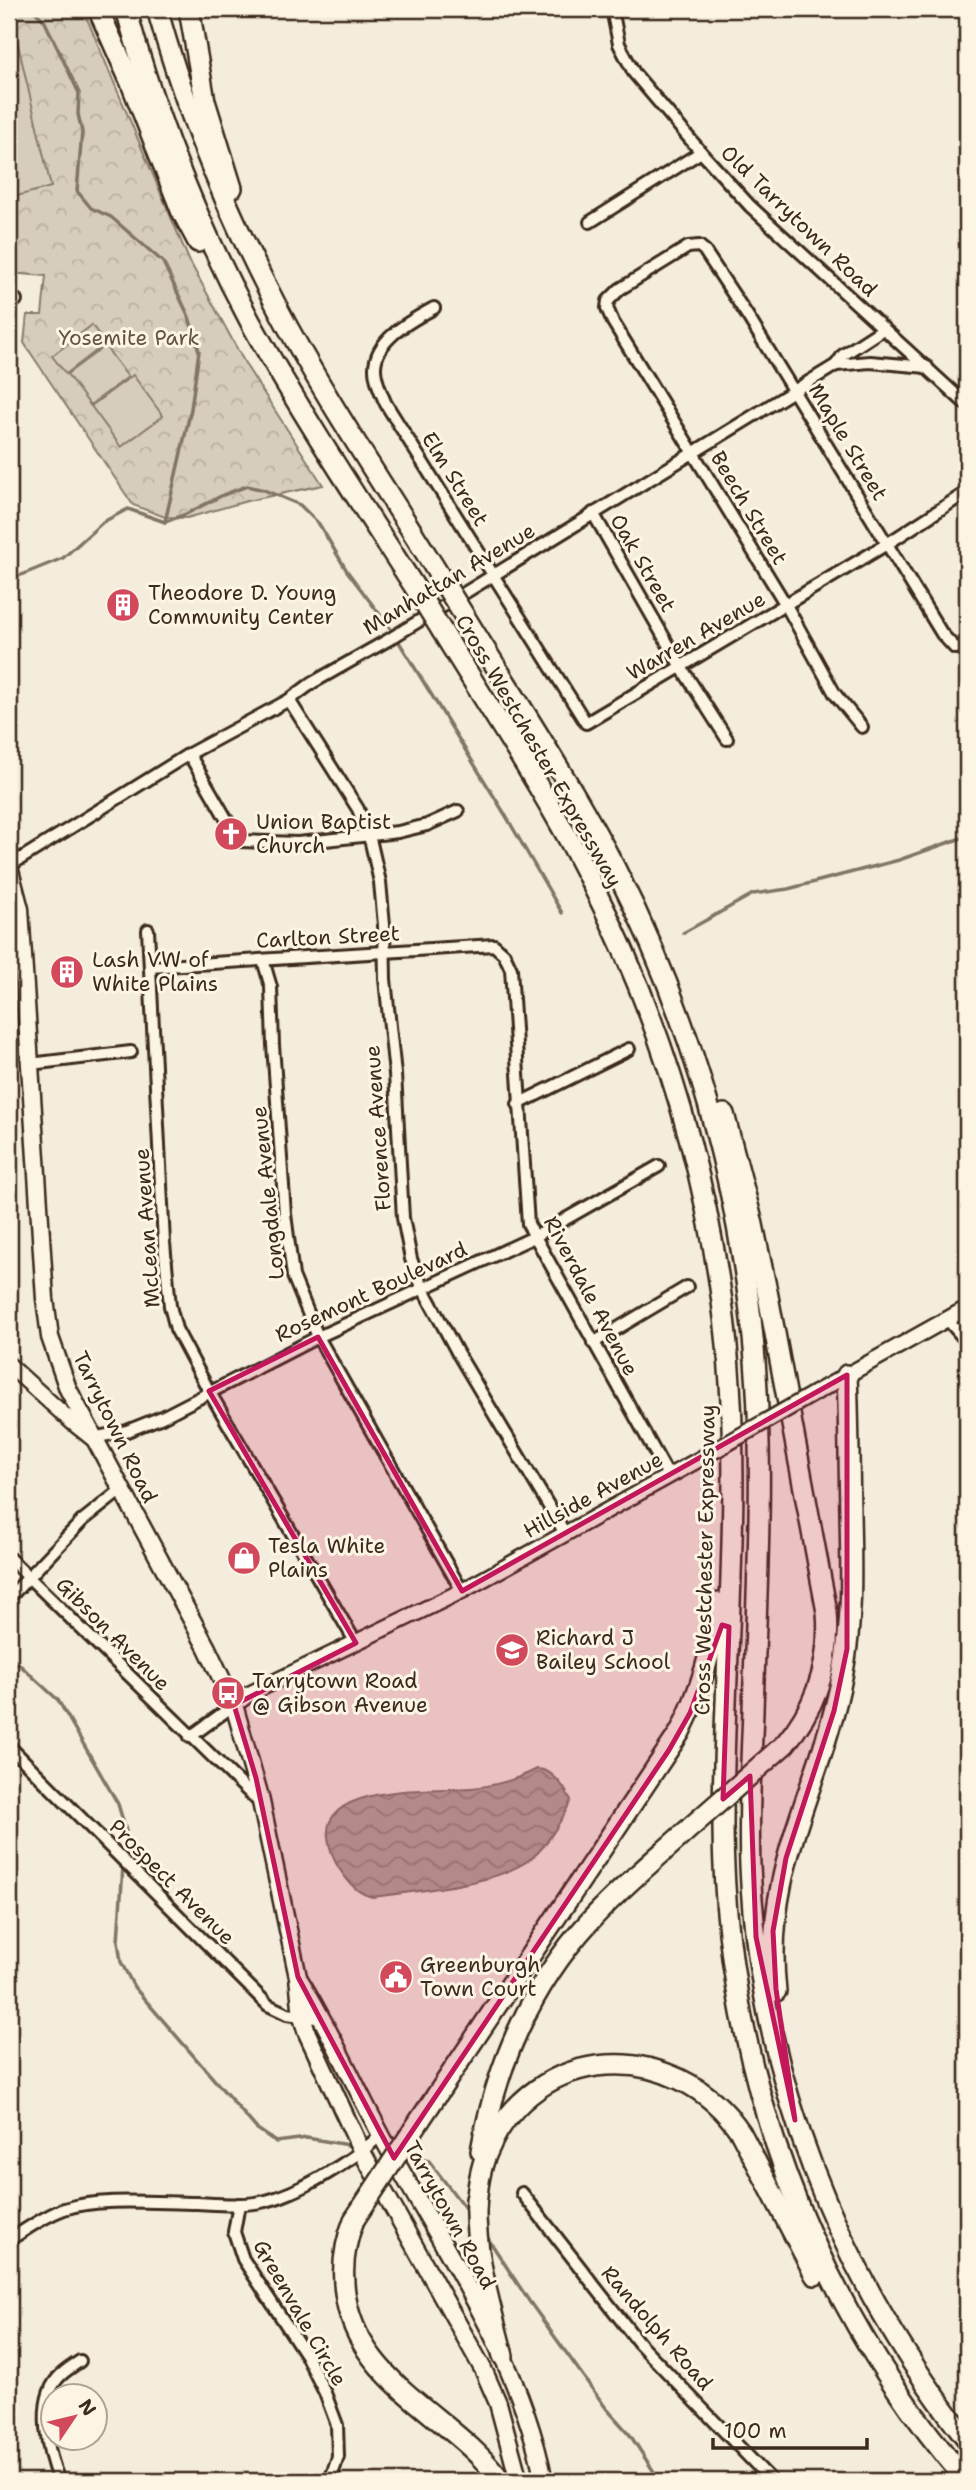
<svg xmlns="http://www.w3.org/2000/svg" width="976" height="2490" viewBox="0 0 976 2490" font-family="'Shantell Sans',sans-serif">
  <style>
    .park { fill: url(#park-crowns); stroke: #887c6e; stroke-width: 2 }
    .pitch { fill: #d6cdbd; stroke: #887c6e; stroke-width: 2 }
    .water { fill: url(#water-waves); stroke: #817466; stroke-width: 2 }
    .lines { fill: none; stroke-linecap: round; stroke-linejoin: round }
    .stream { stroke: #817466; stroke-width: 3.5 }
    .street-casing { stroke: #3b2a1e; stroke-width: 16 }
    .secondary-casing { stroke: #3b2a1e; stroke-width: 19 }
    .primary-casing { stroke: #3b2a1e; stroke-width: 21 }
    .highway-casing { stroke: #3b2a1e; stroke-width: 24 }
    .street { stroke: #fcf5e5; stroke-width: 10 }
    .secondary { stroke: #fcf5e5; stroke-width: 14 }
    .primary { stroke: #fcf5e5; stroke-width: 16 }
    .highway { stroke: #fcf5e5; stroke-width: 19 }
    .secondary-bridge-casing { stroke: #3b2a1e; stroke-width: 19; stroke-linecap: butt }
    .highway-bridge-casing { stroke: #3b2a1e; stroke-width: 24; stroke-linecap: butt }
    .secondary-bridge { stroke: #fcf5e5; stroke-width: 14 }
    .highway-bridge { stroke: #fcf5e5; stroke-width: 19 }
    .marked { fill: #c2185b; fill-opacity: 0.2; stroke: #c2185b; stroke-width: 5; stroke-linejoin: round }
    .labels { text-anchor: middle; stroke-width: 6; stroke-linejoin: round; paint-order: stroke }
    .street-label { font-size: 21px; fill: #3b2a1e; stroke: #fcf5e5 }
    .park-label { font-size: 21px; fill: #625346; stroke: #fcf5e5 }
    .poi-label { font-size: 21px; fill: #3b2a1e; stroke: #fcf5e5; text-anchor: start }
  </style>
  <defs>
    <pattern id="park-crowns" width="20" height="18" patternUnits="userSpaceOnUse" patternTransform="scale(1.75)"><rect width="20" height="18" fill="#d6cdbd"/><path d="M2 6a3 3 0 1 1 6 0M12 15a3 3 0 1 1 6 0" fill="none" stroke="#b9b0a2"/></pattern>
    <pattern id="water-waves" width="16" height="10" patternUnits="userSpaceOnUse" patternTransform="scale(1.75)"><rect width="16" height="10" fill="#b0a596"/><path d="M0 5q4-4 8 0t8 0" fill="none" stroke="#90877a"/></pattern>
  </defs>
  <rect width="100%" height="100%" fill="#f4eddd"/>
  <filter id="ink" filterUnits="userSpaceOnUse"><feTurbulence type="fractalNoise" baseFrequency=".0143" numOctaves="2"/><feDisplacementMap in="SourceGraphic" scale="14" xChannelSelector="R" yChannelSelector="G"/><feConvolveMatrix kernelMatrix="1 2 1 2 8 2 1 2 1" color-interpolation-filters="sRGB"/></filter>
  <g filter="url(#ink)">
    <!-- park -->
    <polygon class="park" points="9,9 83,9 189,260 247,367 323,485 247,501 187,518 165,517 133,505 24,343 27,315 42,315 46,276 9,273"/>
    <!-- pitch -->
    <g class="pitch">
      <polygon points="13,23 51,187 9,198 9,24"/>
      <polygon points="92,325 105,344 66,374 52,356"/>
      <polygon points="105,346 128,377 90,405 67,374"/>
      <polygon points="133,375 163,416 121,447 91,406"/>
    </g>
    <!-- water -->
    <path class="water" d="M537,1769c16,0 27,18 34,31 -6,15 -25,47 -38,57 -36,29 -114,33 -160,40 -17,-3 -25,-16 -35,-30 -5,-9 -9,-20 -10,-30 -6,-54 109,-46 143,-49 24,-2 45,-8 66,-19z"/>
    <g class="lines">
      <!-- stream -->
      <g class="stream">
        <polyline points="32,9 44,20 79,93 78,114 82,132 77,191 91,208 111,217 163,262 189,317 199,351 191,409 165,522"/>
        <polyline points="9,580 63,558 103,522 128,509 165,522 186,514 223,495 247,486 264,490 300,505 319,524 347,571 390,628"/>
        <polyline points="399,642 506,816 562,913"/>
        <polyline points="683,933 753,894 788,889 899,860 967,836"/>
        <polyline points="9,1655 58,1700 118,1804 126,1831 124,1853"/>
        <polyline points="123,1866 118,1941 121,1962 134,1987 256,2128 276,2142 307,2138 354,2146"/>
        <polyline points="404,2156 429,2161 468,2212"/>
        <polyline points="485,2234 529,2301 606,2408 630,2435 660,2481"/>
      </g>
      <!-- street casing -->
      <g class="street-casing">
        <g id="street">
          <polyline points="612,9 619,44 634,73 701,152 750,206 967,405"/>
          <polyline points="590,222 701,152"/>
          <polyline points="9,300 16,300"/>
          <path d="M434,308c-22,12 -59,31 -59,60 0,12 6,25 11,36l200,319 301,-179 80,-52"/>
          <polyline points="836,365 870,362 927,367"/>
          <polyline points="593,513 681,667 727,739"/>
          <polyline points="289,700 358,809 371,843 380,882 384,925 385,979 395,1074 403,1218 411,1259 422,1287 457,1352 566,1535"/>
          <polyline points="862,727 835,694 786,605 613,322 607,308 608,301 620,289 688,247 699,246 704,250 747,315 942,634 955,648 967,646"/>
          <polyline points="189,754 239,841 298,843 398,832 427,825 458,811"/>
          <polyline points="9,866 189,754 289,700 312,683 388,640 836,365 843,355 883,329"/>
          <polyline points="148,930 164,1243 170,1306 176,1329 209,1391 356,1643"/>
          <polyline points="263,960 271,987 273,1045 285,1214 293,1276 318,1337 462,1591"/>
          <polyline points="150,967 494,945 504,954 511,969 528,1224 669,1477"/>
          <polyline points="30,1064 131,1052"/>
          <polyline points="518,1104 629,1049"/>
          <polyline points="947,1319 967,1342"/>
          <polyline points="593,1343 687,1287"/>
          <polyline points="93,1438 127,1431 162,1417 318,1337 534,1237 659,1166"/>
          <polyline points="9,1558 260,1803"/>
          <polyline points="9,1598 82,1521 121,1490"/>
          <polyline points="190,1737 234,1705"/>
          <polyline points="9,1746 268,2005 287,2014 323,2019"/>
          <polyline points="522,2193 639,2343 772,2481"/>
          <polyline points="239,2204 234,2232 243,2259 306,2355 325,2393 337,2425 338,2457 330,2481"/>
          <path d="M9,2240c18,-11 35,-24 55,-31 37,-12 94,-6 133,-6 21,1 43,3 64,-1 37,-7 92,-42 120,-67"/>
          <path d="M59,2481c-11,-27 -23,-79 -1,-103 6,-7 15,-12 22,-17"/>
        </g>
      </g>
      <!-- secondary casing -->
      <g class="secondary-casing">
        <g id="secondary">
          <polyline points="9,1365 72,1422 92,1438"/>
          <polyline points="815,1393 967,1308"/>
          <polyline points="234,1705 249,1694 462,1591 707,1455"/>
        </g>
      </g>
      <!-- primary casing -->
      <g class="primary-casing">
        <g id="primary">
          <polyline points="9,867 20,909 45,1299 50,1337 68,1389 207,1648 234,1705 260,1797 298,1977 302,2017 307,2033 362,2152 483,2369 498,2403 519,2481"/>
          <path d="M299,1979c33,53 57,111 87,165 60,109 134,214 158,337"/>
        </g>
      </g>
      <!-- highway casing -->
      <g class="highway-casing">
        <g id="highway">
          <polyline points="98,9 131,83 181,210 198,242"/>
          <path d="M126,9c30,109 71,214 125,314 52,94 112,184 170,274"/>
          <path d="M157,9c29,103 69,201 119,296 50,96 112,186 168,278"/>
          <polyline points="189,9 205,101 232,188"/>
          <path d="M465,617c51,83 105,164 150,251 69,135 115,284 134,435 18,135 8,272 4,408 -2,52 -5,104 -3,155 9,210 88,409 217,573"/>
          <path d="M442,631c50,82 104,162 147,247 68,133 113,276 133,424 24,174 1,350 1,525 1,238 88,474 244,654"/>
          <path d="M724,1114l28,106 16,76 59,316c4,50 -10,94 -42,132"/>
          <path d="M776,1991c-14,-123 46,-205 67,-319 10,-53 8,-106 7,-159 -1,-46 -1,-92 -3,-138"/>
          <path d="M420,2120l260,-388c21,-42 33,-83 39,-129"/>
          <path d="M481,2151c15,-85 50,-166 109,-230 31,-34 68,-64 102,-95"/>
          <path d="M476,2199c-2,54 14,105 27,157"/>
          <path d="M476,2210c1,-19 3,-39 11,-57 46,-111 189,-117 254,-20l74,142"/>
          <path d="M354,2220c-10,25 -13,52 -8,79 15,86 108,117 155,182"/>
        </g>
      </g>
      <!-- street -->
      <use href="#street" class="street"/>
      <!-- secondary -->
      <use href="#secondary" class="secondary"/>
      <!-- primary -->
      <use href="#primary" class="primary"/>
      <!-- highway -->
      <use href="#highway" class="highway"/>
      <!-- secondary-bridge casing -->
      <g class="secondary-bridge-casing">
        <polyline id="secondary-bridge" points="707,1455 815,1393"/>
      </g>
      <!-- highway-bridge casing -->
      <g class="highway-bridge-casing">
        <g id="highway-bridge">
          <polyline points="444,583 465,617"/>
          <polyline points="421,597 442,631"/>
          <polyline points="692,1826 785,1744"/>
          <polyline points="354,2220 420,2120"/>
        </g>
      </g>
      <!-- secondary-bridge -->
      <use href="#secondary-bridge" class="secondary-bridge"/>
      <!-- highway-bridge -->
      <use href="#highway-bridge" class="highway-bridge"/>
    </g>
  </g>
  <!-- marked area -->
  <path class="marked" d="M318,1337l144,254 385,-216v274l-13,62 -48,147 -13,73 3,58 19,131 -39,-183 -6,-161 -27,23 6,-172 -7,-2 -32,88 -21,37 -275,408 -96,-181 -42,-199 -22,-73 122,-62 -147,-252z"/>
  <!-- icons -->
  <defs>
    <g id="building-disc" transform="scale(1.75)"><circle r="9.5" fill="#d1495b" stroke="#fcf5e5"/><path d="M-4-6H4V6H1V3H-1V6H-4ZM-2.5-4.3h1.7v1.8h-1.7ZM.8-4.3h1.7v1.8H.8ZM-2.5-1h1.7V.8h-1.7ZM.8-1h1.7V.8H.8Z" fill="#fff"/></g>
    <g id="church-disc" transform="scale(1.75)"><circle r="9.5" fill="#d1495b" stroke="#fcf5e5"/><path d="M-1.2-6h2.4v3.5h3.3v2.4h-3.3V6h-2.4V-.1h-3.3v-2.4h3.3Z" fill="#fff"/></g>
    <g id="shop-disc" transform="scale(1.75)"><circle r="9.5" fill="#d1495b" stroke="#fcf5e5"/><path d="M-5-2.5h2.3a2.7 3.5 0 0 1 5.4 0H5L5.5 6h-11ZM-1.5-2.5h3a1.5 2.3 0 0 0-3 0Z" fill="#fff"/></g>
    <g id="school-disc" transform="scale(1.75)"><circle r="9.5" fill="#d1495b" stroke="#fcf5e5"/><path d="M0-5L7-2L0 1L-7-2ZM-4 1L0 2.5L4 1V4Q0 6-4 4Z" fill="#fff"/></g>
    <g id="bus-disc" transform="scale(1.75)"><circle r="9.5" fill="#d1495b" stroke="#fcf5e5"/><path d="M-5-6H5V4H4V6H2V4H-2V6H-4V4H-5ZM-3.5-4V0h7V-4ZM-3.5 1.2v1.5H-2V1.2ZM2 1.2v1.5H3.5V1.2Z" fill="#fff"/></g>
    <g id="civic-disc" transform="scale(1.75)"><circle r="9.5" fill="#d1495b" stroke="#fcf5e5"/><path d="M-.6-6.5H3V-4.5H.6V-3L4-1V1h2V6H-6V1h2V-1L-.6-3ZM-1.2 2.5V6h2.4V2.5Z" fill="#fff"/></g>
  </defs>
  <g fill-rule="evenodd">
    <use href="#building-disc" x="123" y="605"/>
    <use href="#church-disc" x="231" y="834"/>
    <use href="#building-disc" x="67" y="972"/>
    <use href="#shop-disc" x="244" y="1558"/>
    <use href="#school-disc" x="512" y="1650"/>
    <use href="#bus-disc" x="228" y="1693"/>
    <use href="#civic-disc" x="396" y="1977"/>
  </g>
  <g class="labels">
    <!-- street labels -->
    <g class="street-label">
      <text transform="translate(799 221) rotate(44)" y="7">Old Tarrytown Road</text>
      <text transform="translate(848 442) rotate(59)" y="7">Maple Street</text>
      <text transform="translate(455 479) rotate(58)" y="7">Elm Street</text>
      <text transform="translate(749 508) rotate(59)" y="7">Beech Street</text>
      <text transform="translate(643 563) rotate(60)" y="7">Oak Street</text>
      <text transform="translate(449 579) rotate(-31)" y="7">Manhattan Avenue</text>
      <text transform="translate(696 636) rotate(-30)" y="7">Warren Avenue</text>
      <text transform="translate(539 751) rotate(60)" y="7">Cross Westchester Expressway</text>
      <text transform="translate(328 937) rotate(-3)" y="7">Carlton Street</text>
      <text transform="translate(378 1128) rotate(-94)" y="7">Florence Avenue</text>
      <text transform="translate(268 1193) rotate(-96)" y="7">Longdale Avenue</text>
      <text transform="translate(147 1228) rotate(-94)" y="7">McLean Avenue</text>
      <text transform="translate(371 1292) rotate(-25)" y="7">Rosemont Boulevard</text>
      <text transform="translate(591 1296) rotate(62)" y="7">Riverdale Avenue</text>
      <text transform="translate(115 1427) rotate(64)" y="7">Tarrytown Road</text>
      <text transform="translate(593 1495) rotate(-29)" y="7">Hillside Avenue</text>
      <text transform="translate(705 1560) rotate(-89)" y="7">Cross Westchester Expressway</text>
      <text transform="translate(113 1634) rotate(45)" y="7">Gibson Avenue</text>
      <text transform="translate(172 1882) rotate(45)" y="7">Prospect Avenue</text>
      <text transform="translate(450 2215) rotate(61)" y="7">Tarrytown Road</text>
      <text transform="translate(300 2313) rotate(60)" y="7">Greenvale Circle</text>
      <text transform="translate(657 2328) rotate(49)" y="7">Randolph Road</text>
    </g>
    <!-- park labels -->
    <g class="park-label">
      <text x="129" y="345">Yosemite Park</text>
    </g>
    <!-- poi labels -->
    <g class="poi-label">
      <text x="148" y="600">Theodore D. Young<tspan x="148" dy="24">Community Center</tspan></text>
      <text x="256" y="829">Union Baptist<tspan x="256" dy="24">Church</tspan></text>
      <text x="92" y="967">Lash VW of<tspan x="92" dy="24">White Plains</tspan></text>
      <text x="268" y="1553">Tesla White<tspan x="268" dy="24">Plains</tspan></text>
      <text x="536" y="1645">Richard J<tspan x="536" dy="24">Bailey School</tspan></text>
      <text x="252" y="1688">Tarrytown Road<tspan x="252" dy="24">@ Gibson Avenue</tspan></text>
      <text x="420" y="1972">Greenburgh<tspan x="420" dy="24">Town Court</tspan></text>
    </g>
  </g>
  <!-- margin -->
  <rect width="976" height="2490" fill="none" stroke="#fcf5e5" stroke-width="35"/>
  <rect x="18" y="18" width="941" height="2455" fill="none" stroke="#3b2a1e" stroke-width="2.5" filter="url(#ink)"/>
  <!-- north arrow -->
  <g transform="translate(74 2417) rotate(55)"><circle r="33" fill="#fcf5e5" stroke="#afa495" stroke-width="2"/>
  <path d="M0-5L12 26L0 18L-12 26Z" fill="#d1495b"/>
  <text y="-10" font-size="19" font-weight="bold" text-anchor="middle" fill="#3b2a1e">N</text>
  </g>
  <!-- scale -->
  <path d="M713 2438v10h154v-10" fill="none" stroke="#3b2a1e" stroke-width="3.5"/>
  <text x="724" y="2438" font-size="21" fill="#3b2a1e" stroke="#fcf5e5" stroke-width="5" paint-order="stroke">100 m</text>
</svg>
